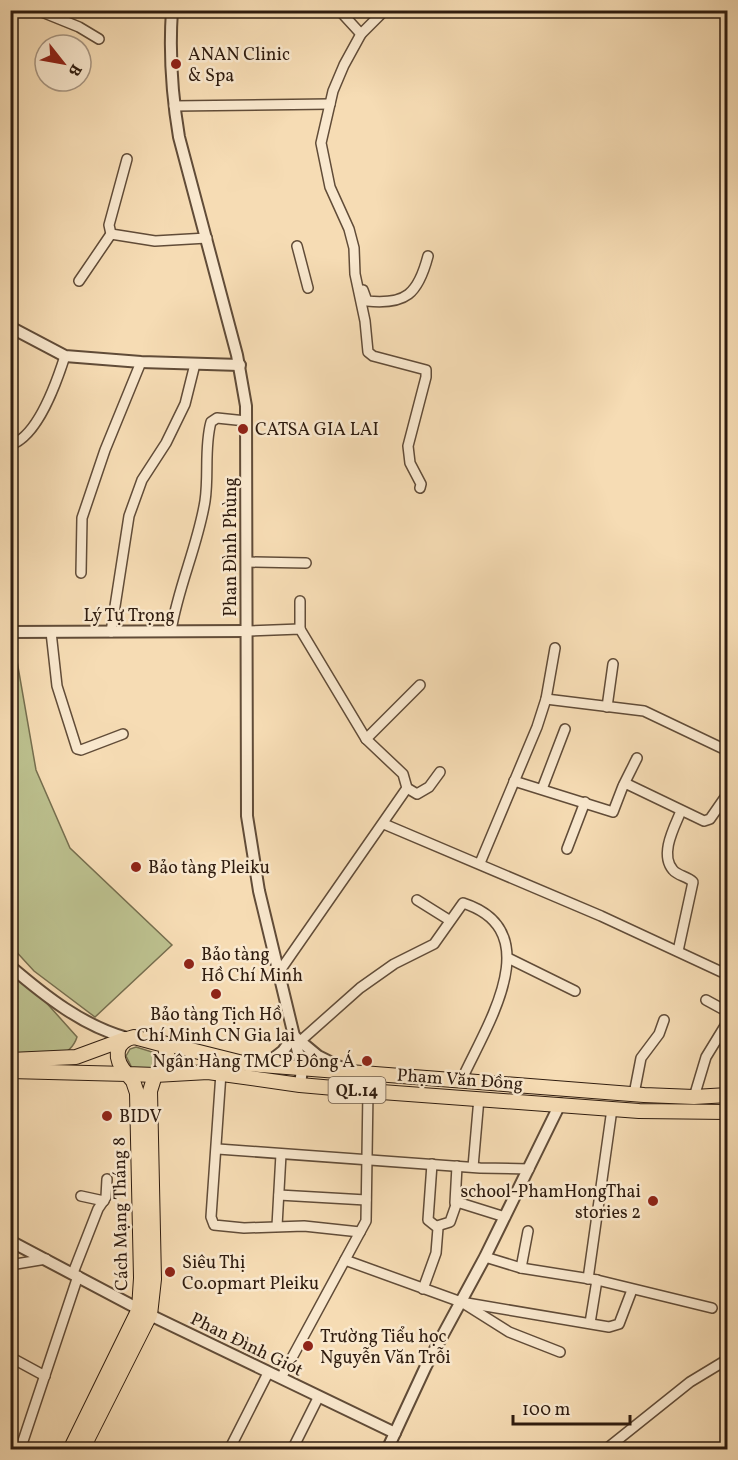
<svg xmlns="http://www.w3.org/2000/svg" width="738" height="1460" viewBox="0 0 738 1460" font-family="Vollkorn,serif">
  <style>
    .green { fill: #bcc08e; stroke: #766e4e; stroke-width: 1.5 }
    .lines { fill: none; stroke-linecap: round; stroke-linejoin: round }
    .minor-casing { stroke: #614c38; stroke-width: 12 }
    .tertiary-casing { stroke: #614c38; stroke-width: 14 }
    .primary-casing { stroke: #2f1c0f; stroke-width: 16 }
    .minor { stroke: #f9e8ce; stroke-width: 9 }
    .tertiary { stroke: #f9e8ce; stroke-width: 10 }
    .primary { stroke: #f6dcb4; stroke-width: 14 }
    .poi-dot { fill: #8f2418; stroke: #f9e8ce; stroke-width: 2 }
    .labels { text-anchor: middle; stroke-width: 5; stroke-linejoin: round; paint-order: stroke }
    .shield { fill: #f9e8ce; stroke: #6c5948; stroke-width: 1.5 }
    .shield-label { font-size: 16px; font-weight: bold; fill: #2f1c0f }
    .poi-label { font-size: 18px; fill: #2f1c0f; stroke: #f9e8ce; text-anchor: start }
    .street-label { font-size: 18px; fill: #2f1c0f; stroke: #f9e8ce }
  </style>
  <rect width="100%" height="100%" fill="#f6dcb4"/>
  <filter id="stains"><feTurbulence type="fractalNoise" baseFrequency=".00333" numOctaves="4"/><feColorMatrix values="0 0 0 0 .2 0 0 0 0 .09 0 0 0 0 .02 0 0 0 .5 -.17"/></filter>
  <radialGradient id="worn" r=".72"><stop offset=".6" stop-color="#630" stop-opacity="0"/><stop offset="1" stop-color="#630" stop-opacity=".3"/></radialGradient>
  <!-- green -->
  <g class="green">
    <polygon points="10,638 13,638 36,770 70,848 172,945 95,1017 34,971 11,946"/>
    <path d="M11,966l15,14 51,57c-9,28 -42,19 -66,19z"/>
    <polygon points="136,1047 162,1055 163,1057 160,1068 132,1068 126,1056 130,1049"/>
  </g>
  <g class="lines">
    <!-- minor casing -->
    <g class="minor-casing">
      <g id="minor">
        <polyline points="37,10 79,27 99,39"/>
        <polyline points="339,10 361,34"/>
        <polyline points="385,10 361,34 344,65 333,91 321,143 330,187 349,229 354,248 355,274 365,321 368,352 373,356 426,370 426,377 408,446 410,463 421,484 420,488"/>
        <polyline points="174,106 330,104"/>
        <polyline points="127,159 109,225 111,234 155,241 207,238"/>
        <polyline points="297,246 308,288"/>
        <polyline points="79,281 111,234"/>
        <path d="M363,290l4,11c39,4 51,-7 61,-45"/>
        <path d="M10,445c28,-8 47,-64 55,-89"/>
        <polyline points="248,562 306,563"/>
        <polyline points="81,573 82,518 105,450 141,362"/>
        <polyline points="300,629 300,601"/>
        <path d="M171,631c7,-44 27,-86 34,-130 4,-26 -1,-54 6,-79l6,-4 29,3"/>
        <polyline points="248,631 300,629 366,739 403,774 407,788 279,972"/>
        <polyline points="51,632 57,686 77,749 81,750 123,734"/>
        <polyline points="111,632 129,516 142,480 166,443 185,404 195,364"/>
        <polyline points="546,699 644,711 728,751"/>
        <polyline points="607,707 613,664"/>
        <polyline points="366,739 420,685"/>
        <polyline points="514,781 613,812 623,786 627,784 704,821 710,819 728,793"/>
        <polyline points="624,784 637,758"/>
        <polyline points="407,788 417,794 429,787 440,772"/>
        <polyline points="542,789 565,729"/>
        <polyline points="384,824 601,916 728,975"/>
        <polyline points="567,849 585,802"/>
        <polyline points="480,863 537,727 546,699 555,648"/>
        <polyline points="417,900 449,920"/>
        <path d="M678,951l15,-69c-6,-6 -15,-6 -20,-12 -14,-16 2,-44 8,-59"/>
        <polyline points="508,958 575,991"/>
        <polyline points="706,1000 728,1012"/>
        <path d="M297,1044l63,-56 34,-24 40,-20 29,-41c87,28 22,125 -1,176"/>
        <polyline points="221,1073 211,1217 214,1225 244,1228 304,1226 360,1232"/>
        <polyline points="634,1094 641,1058 659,1034 664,1020"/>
        <polyline points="694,1097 706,1057 728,1021"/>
        <polyline points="218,1149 480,1168 529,1169"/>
        <polyline points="473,1167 479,1098"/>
        <polyline points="279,1195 366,1200"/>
        <polyline points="81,1196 104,1201"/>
        <polyline points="455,1203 457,1166"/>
        <polyline points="277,1226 281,1154"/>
        <polyline points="437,1226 450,1222 457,1202 505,1217"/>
        <polyline points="485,1257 521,1268 597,1280 712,1308"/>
        <polyline points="345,1260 461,1302 609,1327 619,1324 632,1290"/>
        <polyline points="10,1265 46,1259"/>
        <polyline points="521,1268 528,1231"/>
        <polyline points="73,1273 98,1209 106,1197 107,1179"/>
        <polyline points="588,1279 612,1109"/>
        <polyline points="423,1289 436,1253 438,1228 428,1220 432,1164"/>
        <polyline points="463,1303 509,1332 560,1352"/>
        <polyline points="590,1323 597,1280"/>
        <polyline points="10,1357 45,1376"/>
        <polyline points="281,1378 366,1221 368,1091"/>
        <polyline points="20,1450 78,1276"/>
        <polyline points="229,1450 268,1373"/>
        <polyline points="292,1450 318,1398"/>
        <polyline points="605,1450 690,1382 728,1359"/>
      </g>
    </g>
    <!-- tertiary casing -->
    <g class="tertiary-casing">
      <g id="tertiary">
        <path d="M172,10c-3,43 0,85 7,127l58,218 9,51 1,410 12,75 43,178 -2,16"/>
        <polyline points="10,327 65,356 141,362 240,365"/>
        <polyline points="10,632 248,631"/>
        <path d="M10,966c35,30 73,60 117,72"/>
        <polyline points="265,1065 283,1051 294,1036 318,1056 344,1069"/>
        <polyline points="10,1241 150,1315 395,1433"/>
        <polyline points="387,1450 426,1366 485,1257 560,1104"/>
      </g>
    </g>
    <!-- primary casing -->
    <g class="primary-casing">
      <g id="primary">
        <path d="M134,1037l30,8 5,15 -5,10 -9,5 -28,-1c-13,-14 -14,-32 7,-37z"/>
        <polyline points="159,1042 247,1064 644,1095 694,1097 728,1095"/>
        <polyline points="10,1060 76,1057 125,1039"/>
        <polyline points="10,1071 127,1074 133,1081 137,1093 141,1278 139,1309 70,1450"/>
        <polyline points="82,1450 150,1315 154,1279 150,1091 155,1075 208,1072 300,1085 368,1091 639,1111 728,1112"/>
      </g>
    </g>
    <!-- minor -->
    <use href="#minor" class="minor"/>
    <!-- tertiary -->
    <use href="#tertiary" class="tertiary"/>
    <!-- primary -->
    <use href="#primary" class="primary"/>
  </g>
  <!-- markers -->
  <g class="poi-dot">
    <circle cx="176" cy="64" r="6"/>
    <circle cx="243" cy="429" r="6"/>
    <circle cx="136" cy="867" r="6"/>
    <circle cx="189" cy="964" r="6"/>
    <circle cx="216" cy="994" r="6"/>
    <circle cx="367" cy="1061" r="6"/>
    <circle cx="107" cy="1116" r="6"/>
    <circle cx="653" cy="1201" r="6"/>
    <circle cx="170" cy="1272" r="6"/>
    <circle cx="308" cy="1346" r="6"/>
  </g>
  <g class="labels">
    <!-- shield labels -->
    <rect class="shield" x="328.5" y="1077" width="57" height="26" rx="4.5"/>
    <g class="shield-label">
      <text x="357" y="1096">QL.14</text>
    </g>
    <!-- poi labels -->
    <g class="poi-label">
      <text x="188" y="60">ANAN Clinic<tspan x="188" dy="21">&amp; Spa</tspan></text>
      <text x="255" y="435">CATSA GIA LAI</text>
      <text x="148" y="873">Bảo tàng Pleiku</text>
      <text x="201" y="960">Bảo tàng<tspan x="201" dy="21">Hồ Chí Minh</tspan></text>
      <text x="216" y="1020" text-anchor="middle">Bảo tàng Tịch Hồ<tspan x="216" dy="21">Chí Minh CN Gia lai</tspan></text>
      <text x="355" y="1067" text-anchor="end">Ngân Hàng TMCP Đông Á</text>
      <text x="119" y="1122">BIDV</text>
      <text x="641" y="1197" text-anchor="end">school-PhamHongThai<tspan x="641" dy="21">stories 2</tspan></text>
      <text x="182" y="1268">Siêu Thị<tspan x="182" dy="21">Co.opmart Pleiku</tspan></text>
      <text x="320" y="1342">Trường Tiểu học<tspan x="320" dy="21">Nguyễn Văn Trỗi</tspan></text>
    </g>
    <!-- street labels -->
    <g class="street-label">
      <text transform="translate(230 547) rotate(-90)" y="6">Phan Đình Phùng</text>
      <text x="129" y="621">Lý Tự Trọng</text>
      <text transform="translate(460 1079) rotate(4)" y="6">Phạm Văn Đồng</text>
      <text transform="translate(120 1214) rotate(-91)" y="6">Cách Mạng Tháng 8</text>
      <text transform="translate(247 1344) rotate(26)" y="6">Phan Đình Giót</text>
    </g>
  </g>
  <!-- margin -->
  <rect width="738" height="1460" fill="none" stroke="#f6dcb4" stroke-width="36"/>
  <rect x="12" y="12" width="714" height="1436" fill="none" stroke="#2f1c0f" stroke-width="3"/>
  <rect x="18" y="18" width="702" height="1424" fill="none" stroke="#2f1c0f" stroke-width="1.5"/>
  <!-- north arrow -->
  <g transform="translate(63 63) rotate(121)"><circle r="28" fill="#f9e8ce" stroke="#a89682" stroke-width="1.5"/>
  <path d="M0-4.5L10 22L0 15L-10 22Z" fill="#8f2418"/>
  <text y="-9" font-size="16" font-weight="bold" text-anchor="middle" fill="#2f1c0f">B</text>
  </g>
  <!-- scale -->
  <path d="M513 1415v9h117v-9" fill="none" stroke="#2f1c0f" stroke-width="3"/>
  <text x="522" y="1415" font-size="18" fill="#2f1c0f" stroke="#f9e8ce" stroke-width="4.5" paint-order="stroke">100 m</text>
  <rect width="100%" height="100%" filter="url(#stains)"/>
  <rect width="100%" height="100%" fill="url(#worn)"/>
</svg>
